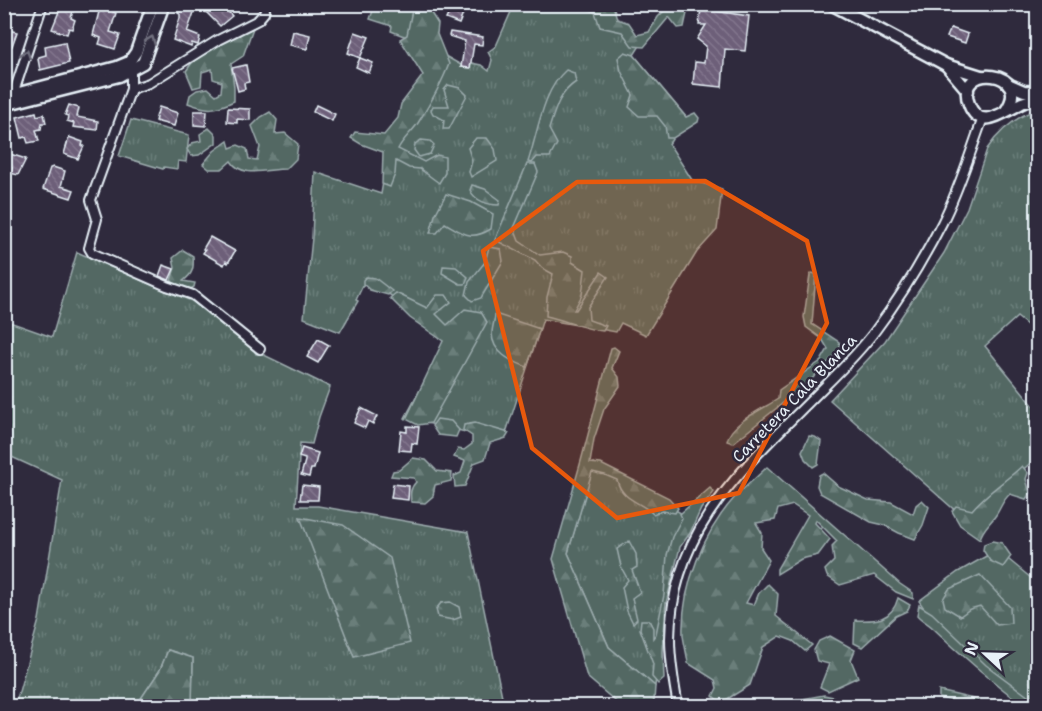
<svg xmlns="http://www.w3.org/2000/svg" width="1042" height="711" viewBox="0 0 1042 711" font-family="'Shantell Sans',sans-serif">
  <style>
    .grass { fill: url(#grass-tufts); stroke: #9dacae; stroke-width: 1.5 }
    .forest { fill: url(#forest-firs); stroke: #9dacae; stroke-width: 1.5 }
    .building { fill: url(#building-back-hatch); stroke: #e8f1f8; stroke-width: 1.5 }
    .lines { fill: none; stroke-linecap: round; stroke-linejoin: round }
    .street-casing { stroke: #e8f1f8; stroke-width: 12 }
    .secondary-casing { stroke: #e8f1f8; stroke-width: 15 }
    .street { stroke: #2f2a3d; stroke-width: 8 }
    .secondary { stroke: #2f2a3d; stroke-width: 10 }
    .oneway { stroke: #70707e }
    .marked { fill: #e8590c; fill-opacity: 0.2; stroke: #e8590c; stroke-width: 4.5; stroke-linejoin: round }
    .labels { text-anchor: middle; stroke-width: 5; stroke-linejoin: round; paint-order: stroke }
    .street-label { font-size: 16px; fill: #e8f1f8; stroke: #2f2a3d }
  </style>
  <defs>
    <pattern id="grass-tufts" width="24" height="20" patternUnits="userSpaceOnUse" patternTransform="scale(1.5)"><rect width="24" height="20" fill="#526863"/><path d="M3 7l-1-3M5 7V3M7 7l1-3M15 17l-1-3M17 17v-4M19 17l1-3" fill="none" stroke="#6b7e7a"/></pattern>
    <pattern id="forest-firs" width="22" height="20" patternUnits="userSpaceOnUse" patternTransform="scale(1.5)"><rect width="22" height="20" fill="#526863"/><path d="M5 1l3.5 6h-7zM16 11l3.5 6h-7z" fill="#6b7e7a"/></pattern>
    <pattern id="building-back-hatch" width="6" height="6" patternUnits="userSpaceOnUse" patternTransform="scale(1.5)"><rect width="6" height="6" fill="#6d5e79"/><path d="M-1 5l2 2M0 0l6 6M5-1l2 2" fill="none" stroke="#82768d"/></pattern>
  </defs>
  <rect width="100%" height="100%" fill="#2f2a3d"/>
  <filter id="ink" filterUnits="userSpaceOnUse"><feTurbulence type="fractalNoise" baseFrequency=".0167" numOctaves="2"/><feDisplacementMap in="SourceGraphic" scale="12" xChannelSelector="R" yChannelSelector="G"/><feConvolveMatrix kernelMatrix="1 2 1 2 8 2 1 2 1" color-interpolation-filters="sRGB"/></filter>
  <g filter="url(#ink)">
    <!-- grass -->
    <g class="grass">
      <polygon points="375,5 419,5 438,52 461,65 461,67 470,68 471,63 481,65 489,71 492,60 488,52 496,46 514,5 602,5 641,44 634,55 686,117 669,144 692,180 722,189 717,230 697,252 646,335 621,323 616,332 543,319 505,436 470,433 405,418 449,336 387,293 365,281 356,300 358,301 340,332 304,318 312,238 315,172 381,194 389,147 437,67 409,38 391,31 392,26 370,19"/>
      <path d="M1037,109v224l-20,-16 -32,29 52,64v23l-7,8 7,8v8l-70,64 -137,-121 55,-59 59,-88 23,-45 20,-59c13,-19 29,-32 50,-40z"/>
      <polygon points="131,120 189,135 186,162 178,161 177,169 164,167 163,169 119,156"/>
      <polygon points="77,252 154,286 192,301 253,347 256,354 262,354 330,387 319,417 312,444 300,443 296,506 318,506 468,532 504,706 192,706 193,658 168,650 160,670 136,706 15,706 39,620 62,480 5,454 4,320 52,337"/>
      <polygon points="594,463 686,516 672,543 655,686 609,647 568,553"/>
      <polygon points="997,550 1037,583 1037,706 1028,706 934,623 919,601 958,572"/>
    </g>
    <!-- forest -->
    <g class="forest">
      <path d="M413,5h19l-1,8 7,11 -1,10 12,30c-8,21 -19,40 -31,59 -6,9 -15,16 -20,26l26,13 13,-7 8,2v16l-6,10 -19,-14 -11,-1 -13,-7 -1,13 -5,13 -8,-3 1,-32 -22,-8 -10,-6 4,-6 29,3 14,-17 3,-14 22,-29 -23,-36 7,-4z"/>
      <polygon points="586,5 613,5 617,19 629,23 637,35 649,32 658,17 670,5 692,5 685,7 687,13 684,27 678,28 669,17 644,47 632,46 622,32 600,27 595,12 587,9"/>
      <path d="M253,28l-10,28 -12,8 3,23v14c-19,9 -26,10 -46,2l2,-8 7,-5 11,-2 8,7 5,-3 1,-10 -9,-3 -1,-10 -10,3 -1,14 -8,2 -7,-17c13,-22 44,-34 67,-43z"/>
      <polygon points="625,52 634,55 686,117 695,113 699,118 698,122 673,138 667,138 665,126 657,116 639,116 629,107 633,95 621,71 618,58"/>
      <path d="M566,70l8,3 2,9c-17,11 -21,28 -27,47l8,15 -7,13h-13l-5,6 -4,-1c10,-29 14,-71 38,-92z"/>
      <polygon points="448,85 460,88 467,95 449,129 443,129 444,120 433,114 431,110 433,106 449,106 444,90"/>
      <path d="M270,112l7,8 -2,14 10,-1 13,11 -2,15 -10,10c-19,0 -44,10 -55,-8l-9,8h-13l-6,-5 11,-13 14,-10 2,7 8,-3 9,4 2,10 8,1 3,-13 -8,-21 9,-9z"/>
      <polygon points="209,128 216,135 216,143 199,155 191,156 187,149 192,143 201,141 200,134"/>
      <polygon points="476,138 487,138 495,149 497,161 471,177 469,172 472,161 468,148"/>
      <polygon points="421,140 430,141 434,145 430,154 419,157 414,150 415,144"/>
      <path d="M527,164h8l3,8 -24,56 5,13 21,14 23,-3 9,4v6l13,8 -3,25 -8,15h2l25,-38 7,5 -20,30 1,13 17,6 -3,5c-20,-2 -38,-11 -57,-15l1,-19 6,-23 -11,-6 -7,-8 -40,-20z"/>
      <path d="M472,185l13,4 15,11 -1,5c-11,0 -24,-4 -29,-15z"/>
      <path d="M446,194l25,8 22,12 -2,15c-20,12 -27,5 -46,-6l-8,10h-7l5,-18z"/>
      <polygon points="489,247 501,249 503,261 481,298 472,301 466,295 469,282 485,262"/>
      <path d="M183,250l10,6c1,12 0,18 -10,25l12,2 -1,4 -7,4 -10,-4 -6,-7 4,-12 -2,-10z"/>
      <polygon points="443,266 456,267 468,277 465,284 460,284 442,273"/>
      <path d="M812,273l4,1 -4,50 27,18 2,7 -33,34 -75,60 -6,-2c3,-18 36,-32 51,-42l1,-9 42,-29 7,-12 -6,-10 -16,-12 -2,-10 6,-42z"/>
      <polygon points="366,277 375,278 392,291 388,295 370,290 363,284 363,280"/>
      <polygon points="396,293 427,308 437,295 446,295 451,302 436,314 447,325 465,309 481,312 487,322 431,423 418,425 406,419 443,341 410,318 390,298"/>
      <path d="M495,314l45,15 -13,38c-16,-6 -35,-14 -35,-34 0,-6 3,-13 3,-19z"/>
      <path d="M614,347l5,4 -7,17 7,9 1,9 -16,23 -10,30 -4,24 11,1 68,34 9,10 -3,5 -13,-2 -9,3c-11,-12 -31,-13 -36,-34l-12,-5 -13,-3 -24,81 41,94 46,39 -1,15 -8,5h-25l-34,-29 -34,-118 28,-98 30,-113z"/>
      <polygon points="437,419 451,421 459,430 456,437 438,435 432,426"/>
      <polygon points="475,423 509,433 506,438 490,443 485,459 474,463 465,486 455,487 454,476 461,473 465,461 454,457 458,449 464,450 472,444 472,436 463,430 464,425"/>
      <polygon points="809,436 815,437 821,441 818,464 813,467 805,459 802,451"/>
      <path d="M413,458l13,2 11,11 15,2 -1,8 -16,4 -2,11 -8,7 -14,-1c-1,-8 -1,-14 5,-20l-2,-4 -23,-2 2,-5 6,-1z"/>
      <path d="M1022,466l6,7 -2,6 4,14 -4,6 -16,-5c-8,7 -8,12 -14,21 -6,9 -13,13 -16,24l-20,-14 -8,-14 4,-5 16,4c14,-17 34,-29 50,-44z"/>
      <path d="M767,467l133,117 13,9v6l-17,-7 -22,-17 -34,10 -13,-9 -2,-6 9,-9 -2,-15 5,-5 -21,-21 -1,3 15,16 -12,16 -17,4 -24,15v-5l31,-54 -15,-10 -15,4 -3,11 -19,3 6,10 -1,15 8,12 -23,43 8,2 5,-12 9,-9 10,10 -2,22 36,29 -7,6 -12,-10 -13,-5 -17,11 -13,38 -29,18 -8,-7 4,-8 -2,-8 -27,-17c-1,-9 -4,-19 -5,-28 -2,-48 21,-104 53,-139 10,-10 21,-19 31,-29z"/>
      <polygon points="823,473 838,486 868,500 891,502 913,514 916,505 922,500 929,507 923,525 915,539 899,533 884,525 871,522 820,493 817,486 819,475"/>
      <polygon points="710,488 714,492 701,509 690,533 680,547 666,603 663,652 664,679 658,684 652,677 653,664 640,629 641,620 649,620 653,628 653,638 656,634 664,595 667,555 672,537 682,518 680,514"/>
      <polygon points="300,517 343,525 390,558 410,643 354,657"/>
      <polygon points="629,541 636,554 637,567 632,570 640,592 632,598 637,619 633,623 627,611 622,587 628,580 621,567 617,549"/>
      <polygon points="992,541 1002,543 1011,556 1003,567 990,561 983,550 984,544"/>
      <polygon points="980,575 1010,607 1011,623 997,625 980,606 970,609 960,616 945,607 943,599 949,589"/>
      <path d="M898,598l12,7 -3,6 -11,5 -34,31 -8,-4 1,-23c20,1 37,1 43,-22z"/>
      <polygon points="450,602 459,607 461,617 453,620 438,617 436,609 441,603"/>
      <path d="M919,605l13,8 54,52 47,35 4,4v2h-13c-31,-24 -61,-49 -90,-77 -6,-6 -12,-8 -17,-14z"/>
      <polygon points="830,636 855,650 851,660 858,677 828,691 820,687 829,664 817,661 814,650 819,641"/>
      <polygon points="168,650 193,658 192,706 136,706 160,670"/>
      <polygon points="939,691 978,700 978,703 963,703 939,698"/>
      <polygon points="824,695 833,697 836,706 783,706 797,700"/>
    </g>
    <!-- building -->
    <g class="building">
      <polygon points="62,4 75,4 71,18 75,20 72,29 69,28 67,34 52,29"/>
      <polygon points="101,4 115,4 113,12 116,13 110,32 120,35 115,49 99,44 101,38 93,35"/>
      <polygon points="181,4 197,4 187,32 200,37 198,45 192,43 191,47 173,40 180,18 180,14 178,13"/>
      <polygon points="198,4 222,4 232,16 220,26"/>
      <polygon points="447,4 467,4 459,24 446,19 448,15 444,13"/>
      <polygon points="701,9 749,16 745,51 725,49 722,87 693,84 695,62 704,63 706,46 697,39 706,25 699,25"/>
      <polygon points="951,28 968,34 965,43 947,37"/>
      <polygon points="4,29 17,32 12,46 4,43"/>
      <polygon points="293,31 310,35 307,49 290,45"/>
      <polygon points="355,32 369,37 360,58 373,63 369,73 356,67 360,58 348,53"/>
      <polygon points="450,32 483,37 482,45 474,44 470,68 461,67 465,41 449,36"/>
      <polygon points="65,42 69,63 40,70 38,59 39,57 46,55 45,46"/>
      <polygon points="246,65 249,82 244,83 245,89 238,91 232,68"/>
      <polygon points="69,105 79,108 77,117 98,121 97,130 73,127 74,123 67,121 68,116 65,115"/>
      <polygon points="316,105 335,114 332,121 313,112"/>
      <polygon points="159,107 178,113 174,126 155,121"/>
      <polygon points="228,108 250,109 250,120 237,119 237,123 227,122"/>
      <polygon points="194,111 207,111 206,126 194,125"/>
      <polygon points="36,112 37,116 44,114 46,123 42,123 41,129 36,130 39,141 28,143 26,137 22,138 17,117"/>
      <polygon points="69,137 83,142 82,146 84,146 78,159 64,154"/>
      <polygon points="10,154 26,159 18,175 10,173 12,168 6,166"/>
      <polygon points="53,167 65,171 61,186 74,190 71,198 43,189 50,168"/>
      <polygon points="210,237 235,251 228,263 226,261 224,265 203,253 205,250 203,249"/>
      <polygon points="163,265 174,269 169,280 159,276"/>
      <polygon points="318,339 329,345 318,363 307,357"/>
      <polygon points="361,408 377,416 373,424 368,421 365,428 354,423"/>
      <polygon points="407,426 419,427 417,444 412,443 411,451 399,450 401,431 407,432"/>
      <polygon points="302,448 318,453 314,469 311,469 309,477 301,475 305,461 305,459 299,457"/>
      <polygon points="393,484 409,486 408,500 391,498"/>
      <polygon points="302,485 319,487 318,500 300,500"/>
    </g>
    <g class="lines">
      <!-- street casing -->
      <g class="street-casing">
        <g id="street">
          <polyline points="131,67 131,89 91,200 97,219 89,248 92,253 167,286 193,295 260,349"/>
          <polyline points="131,89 149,83 218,40 258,20 264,13 266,4"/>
          <polyline points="4,122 43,4"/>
          <path d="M678,706c-4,-22 -8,-44 -8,-67 1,-111 75,-172 147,-245 20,-20 41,-40 58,-63 25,-33 48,-71 67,-108 17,-33 28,-70 41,-105"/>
        </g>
      </g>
      <!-- secondary casing -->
      <g class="secondary-casing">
        <g id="secondary">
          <polyline points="831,4 946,65 981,76"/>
          <polyline points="946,65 968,91"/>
          <polyline points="1008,84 1024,91 1038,92"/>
          <polyline points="4,97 117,67 129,62 136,52 153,4"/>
          <polyline points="4,105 119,76 143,63 164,4"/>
          <path d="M1005,112c31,-43 -52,-50 -36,-8 10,28 35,8 51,0 5,-3 12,-4 18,-6"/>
        </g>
      </g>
      <!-- street -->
      <use href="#street" class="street"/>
      <!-- secondary -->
      <use href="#secondary" class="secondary"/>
    </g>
    <!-- one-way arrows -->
    <defs><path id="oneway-chevron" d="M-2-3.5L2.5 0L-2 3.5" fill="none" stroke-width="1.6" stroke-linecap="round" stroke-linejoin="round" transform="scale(1.5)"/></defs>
    <g class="oneway">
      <use href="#oneway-chevron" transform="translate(151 40) rotate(-70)"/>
      <use href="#oneway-chevron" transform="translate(26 54) rotate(-71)"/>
    </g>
  </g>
  <!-- marked area -->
  <path class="marked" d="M705,181l102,60 20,82 -88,170 -122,25 -85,-70 -49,-197 94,-69z"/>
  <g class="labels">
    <!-- street labels -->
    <g class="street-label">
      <text transform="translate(794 398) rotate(-46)" y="6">Carretera Cala Blanca</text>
    </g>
  </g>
  <!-- margin -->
  <rect width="1042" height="711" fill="none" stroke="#2f2a3d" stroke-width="24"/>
  <rect x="12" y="12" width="1018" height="687" fill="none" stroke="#e8f1f8" stroke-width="2" filter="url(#ink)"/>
  <!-- north arrow -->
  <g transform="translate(985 654) rotate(292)" stroke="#2f2a3d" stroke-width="4.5" paint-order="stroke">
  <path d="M0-4.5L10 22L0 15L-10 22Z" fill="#e8f1f8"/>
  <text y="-9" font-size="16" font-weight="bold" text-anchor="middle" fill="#e8f1f8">N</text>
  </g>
</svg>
